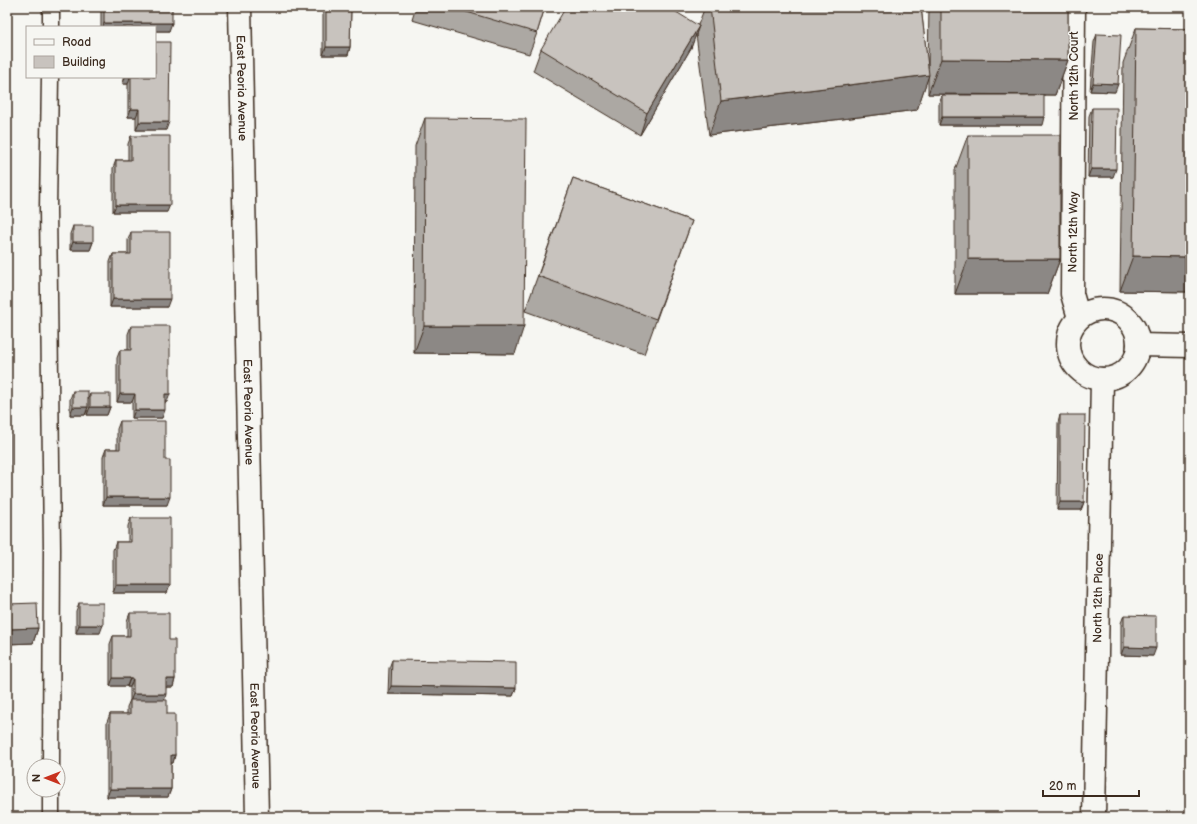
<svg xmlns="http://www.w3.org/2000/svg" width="1197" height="824" viewBox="0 0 1197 824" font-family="'Balsamiq Sans',sans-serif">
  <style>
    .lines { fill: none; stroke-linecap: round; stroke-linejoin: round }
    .service-casing { stroke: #3b2a1e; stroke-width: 19 }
    .minor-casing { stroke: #3b2a1e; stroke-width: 25 }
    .service { stroke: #f6f6f2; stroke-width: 16 }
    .minor { stroke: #f6f6f2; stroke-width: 22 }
    .wall { fill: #aca8a3; stroke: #3b2a1e }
    .shaded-wall { fill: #8c8885; stroke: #3b2a1e }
    .building { fill: #c8c3be; stroke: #3b2a1e }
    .labels { text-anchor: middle; stroke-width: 3; stroke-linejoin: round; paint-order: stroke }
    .street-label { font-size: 12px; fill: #3b2a1e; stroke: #f6f6f2 }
  </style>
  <rect width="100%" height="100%" fill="#f6f6f2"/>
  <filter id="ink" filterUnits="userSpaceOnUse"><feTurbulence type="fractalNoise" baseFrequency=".025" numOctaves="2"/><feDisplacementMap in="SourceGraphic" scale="8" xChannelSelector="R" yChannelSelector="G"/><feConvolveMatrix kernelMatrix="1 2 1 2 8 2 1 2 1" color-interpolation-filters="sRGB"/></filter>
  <g filter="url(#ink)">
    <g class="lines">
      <!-- service casing -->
      <g class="service-casing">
        <g id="service">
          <polyline points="51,27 51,7"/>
          <polyline points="50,77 48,209 52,549 51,766"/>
          <polyline points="51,817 51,790"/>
        </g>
      </g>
      <!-- minor casing -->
      <g class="minor-casing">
        <g id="minor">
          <path id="s1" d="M240,7l17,810"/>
          <polyline points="1074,7 1072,294 1079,318"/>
          <circle cx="1103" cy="344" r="35"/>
          <polyline points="1138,345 1190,346"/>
          <path id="s2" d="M1094,817l8,-438"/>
        </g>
      </g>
      <!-- service -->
      <use href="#service" class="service"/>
      <!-- minor -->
      <use href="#minor" class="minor"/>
    </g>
    <!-- wall -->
    <g class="wall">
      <polygon points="101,7 172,7 169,31 155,31 155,27 101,27"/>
      <polygon points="323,7 351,7 350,47 348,55 323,55"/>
      <polygon points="416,7 545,7 537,33 529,54 412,20"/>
      <polygon points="705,7 921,7 928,68 929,7 1068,7 1068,60 1055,95 928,94 928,77 917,110 709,135 696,34 691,48 640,135 533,71 541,49 698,25"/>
      <polygon points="1136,28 1190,29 1190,292 1120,291 1123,63"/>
      <polygon points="1097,34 1115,92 1090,91 1094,42"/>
      <polygon points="123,77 155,77 166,130 136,130 136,117 128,117 128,84 123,84"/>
      <polygon points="942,95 1042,125 939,125 939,103"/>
      <polygon points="1092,108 1113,177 1088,177 1089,116"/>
      <polygon points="425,118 515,354 414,353 415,146"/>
      <polygon points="968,135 1060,259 1047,294 955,294 955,170"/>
      <polygon points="131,136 167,212 113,212 113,168 116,160 128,160 128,144"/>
      <polygon points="573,178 692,221 644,354 525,311"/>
      <polygon points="73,226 93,242 90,250 70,250 70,234"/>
      <polygon points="131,232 167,307 110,307 110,262 113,254 128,254 128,240"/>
      <polygon points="131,326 167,402 165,402 162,418 132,418 132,402 117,402 117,358 120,350 128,350 128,334"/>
      <polygon points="73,391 88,399 90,394 110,407 107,415 87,415 87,410 85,415 70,415 70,399"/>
      <polygon points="1060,415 1084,502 1081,510 1057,510 1058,423"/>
      <polygon points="120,421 165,460 167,505 103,505 103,457 106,449 117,449 117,429"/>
      <polygon points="131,518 170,585 167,593 113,593 113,550 116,542 128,542 128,526"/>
      <polygon points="79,603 100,633 76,633 76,611"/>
      <polygon points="7,604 38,628 33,643 7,644"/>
      <polygon points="130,613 169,640 175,679 173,687 166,687 164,700 175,755 173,763 171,763 171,789 168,797 107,797 107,722 110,714 127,714 127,707 130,700 130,687 127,687 127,686 110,686 110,644 113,636 127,636 127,621"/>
      <polygon points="1124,615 1153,656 1121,655 1121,623"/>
      <polygon points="392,660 516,688 513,696 388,694 389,668"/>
    </g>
    <!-- shaded-wall -->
    <g class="shaded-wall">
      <polygon points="104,23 172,23 169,31 155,31 155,27 103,27"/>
      <polygon points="699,26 691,48 640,135 647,113"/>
      <polygon points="326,47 350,47 348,55 323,55"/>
      <polygon points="941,59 1068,60 1055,95 928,94"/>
      <polygon points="929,75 917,110 709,135 721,101"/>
      <polygon points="125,77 130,77 128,84 123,84"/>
      <polygon points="1093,83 1118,84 1115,92 1090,91"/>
      <polygon points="131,109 139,109 136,117 128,117"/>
      <polygon points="942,117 1044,117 1042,125 939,125"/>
      <polygon points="139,122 169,122 166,130 136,130"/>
      <polygon points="1091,169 1116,169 1113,177 1088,177"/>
      <polygon points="116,205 170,205 167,212 113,212"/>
      <polygon points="73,242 93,242 90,250 70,250"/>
      <polygon points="1133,256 1190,257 1190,292 1120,291"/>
      <polygon points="968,259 1060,259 1047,294 955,294"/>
      <polygon points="113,299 170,299 167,307 110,307"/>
      <polygon points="424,326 524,326 515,354 414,353"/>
      <polygon points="120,394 135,394 132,402 117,402"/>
      <polygon points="165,394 170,394 167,402 162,402"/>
      <polygon points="73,407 88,407 85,415 70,415"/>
      <polygon points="90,407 110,407 107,415 87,415"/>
      <polygon points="135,410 165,410 162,418 132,418"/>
      <polygon points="7,481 10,481 7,489"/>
      <polygon points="106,497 170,497 167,505 103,505"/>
      <polygon points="1060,502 1084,502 1081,510 1057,510"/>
      <polygon points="116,585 170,585 167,593 113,593"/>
      <polygon points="79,625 103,625 100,633 76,633"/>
      <polygon points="38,628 33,643 7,644 7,632 8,629"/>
      <polygon points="1124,647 1156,648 1153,656 1121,655"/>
      <polygon points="113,678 130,678 127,686 110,686"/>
      <polygon points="130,679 133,679 130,687 127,687"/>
      <polygon points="166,679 175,679 173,687 164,687"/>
      <polygon points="391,686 516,688 513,696 388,694"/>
      <polygon points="133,694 166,694 164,702 130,702"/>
      <polygon points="171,755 175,755 173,763 168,763"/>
      <polygon points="110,789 171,789 168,797 107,797"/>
    </g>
    <!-- building -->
    <g class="building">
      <rect x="104" y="7" width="68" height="16"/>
      <polygon points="326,7 351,7 350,47 326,47"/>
      <polygon points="450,7 545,7 537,33"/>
      <polygon points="566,7 668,7 699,26 647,113 541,49"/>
      <polygon points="710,7 921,7 929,75 721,101"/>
      <polygon points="941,7 1068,7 1068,60 941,59"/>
      <polygon points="1136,28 1190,29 1190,257 1133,256"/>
      <polygon points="1097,34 1121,35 1118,84 1093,83"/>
      <polygon points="155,42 170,42 169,122 139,122 139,109 131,109 131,77 155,77"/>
      <rect x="942" y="95" width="102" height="22"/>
      <polygon points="1092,108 1117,108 1116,169 1091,169"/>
      <polygon points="425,118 526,119 524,326 424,326"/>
      <rect x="968" y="135" width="92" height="124"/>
      <polygon points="131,136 170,136 170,205 116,205 116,160 131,160"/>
      <polygon points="573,178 692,221 656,319 538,276"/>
      <rect x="73" y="226" width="20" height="16"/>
      <polygon points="131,232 170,232 170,299 113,299 113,254 131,254"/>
      <polygon points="131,326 170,326 170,394 165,394 165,410 135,410 135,394 120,394 120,350 131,350"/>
      <rect x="73" y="391" width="15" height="16"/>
      <rect x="90" y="394" width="20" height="13"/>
      <rect x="7" y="407" width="3" height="74"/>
      <polygon points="1060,415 1085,415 1084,502 1060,502"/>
      <polygon points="120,421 165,421 165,460 170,460 170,497 106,497 106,449 120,449"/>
      <polygon points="131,518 170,518 170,585 116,585 116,542 131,542"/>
      <polygon points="37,603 38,628 8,629 7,604"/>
      <rect x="79" y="603" width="24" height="22"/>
      <polygon points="130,613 169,613 169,640 175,640 175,679 166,679 166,694 133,694 133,679 130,679 130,678 113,678 113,636 130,636"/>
      <polygon points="1124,615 1156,616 1156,648 1124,647"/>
      <polygon points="392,660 516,662 516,688 391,686"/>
      <polygon points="130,700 167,700 167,714 175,714 175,755 171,755 171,789 110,789 110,714 130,714"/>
    </g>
  </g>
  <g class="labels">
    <!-- street labels -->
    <g class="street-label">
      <text transform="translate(1074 76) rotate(-90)" y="4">North 12th Court</text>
      <text dy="4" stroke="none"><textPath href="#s1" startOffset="81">East Peoria Avenue</textPath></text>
      <text transform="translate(1073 232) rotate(-89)" y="4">North 12th Way</text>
      <text dy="4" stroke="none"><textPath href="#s1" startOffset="405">East Peoria Avenue</textPath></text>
      <text dy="4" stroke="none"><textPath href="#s2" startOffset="219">North 12th Place</textPath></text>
      <text dy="4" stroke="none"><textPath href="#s1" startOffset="729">East Peoria Avenue</textPath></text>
    </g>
  </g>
  <!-- margin -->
  <rect width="1197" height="824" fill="none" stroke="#f6f6f2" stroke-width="24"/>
  <rect x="12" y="12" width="1173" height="800" fill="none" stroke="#3b2a1e" stroke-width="1.5" filter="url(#ink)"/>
  <!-- legend -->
  <rect x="26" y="26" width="130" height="52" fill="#f6f6f2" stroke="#aba49d"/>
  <rect x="34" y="39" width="20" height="6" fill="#f6f6f2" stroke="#aba49d"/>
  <text x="62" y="46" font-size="12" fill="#3b2a1e">Road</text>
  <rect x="34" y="56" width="20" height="12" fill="#c8c3be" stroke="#aba49d"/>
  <text x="62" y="66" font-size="12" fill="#3b2a1e">Building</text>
  <!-- north arrow -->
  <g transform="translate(46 778) rotate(270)"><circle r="19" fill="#f6f6f2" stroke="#aba49d"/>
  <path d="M0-3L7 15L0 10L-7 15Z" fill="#c8321e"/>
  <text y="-6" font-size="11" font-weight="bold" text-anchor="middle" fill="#3b2a1e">N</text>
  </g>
  <!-- scale -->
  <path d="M1043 790v6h96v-6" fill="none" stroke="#3b2a1e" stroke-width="2"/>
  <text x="1049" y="790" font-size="12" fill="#3b2a1e" stroke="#f6f6f2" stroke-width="3" paint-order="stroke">20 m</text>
</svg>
